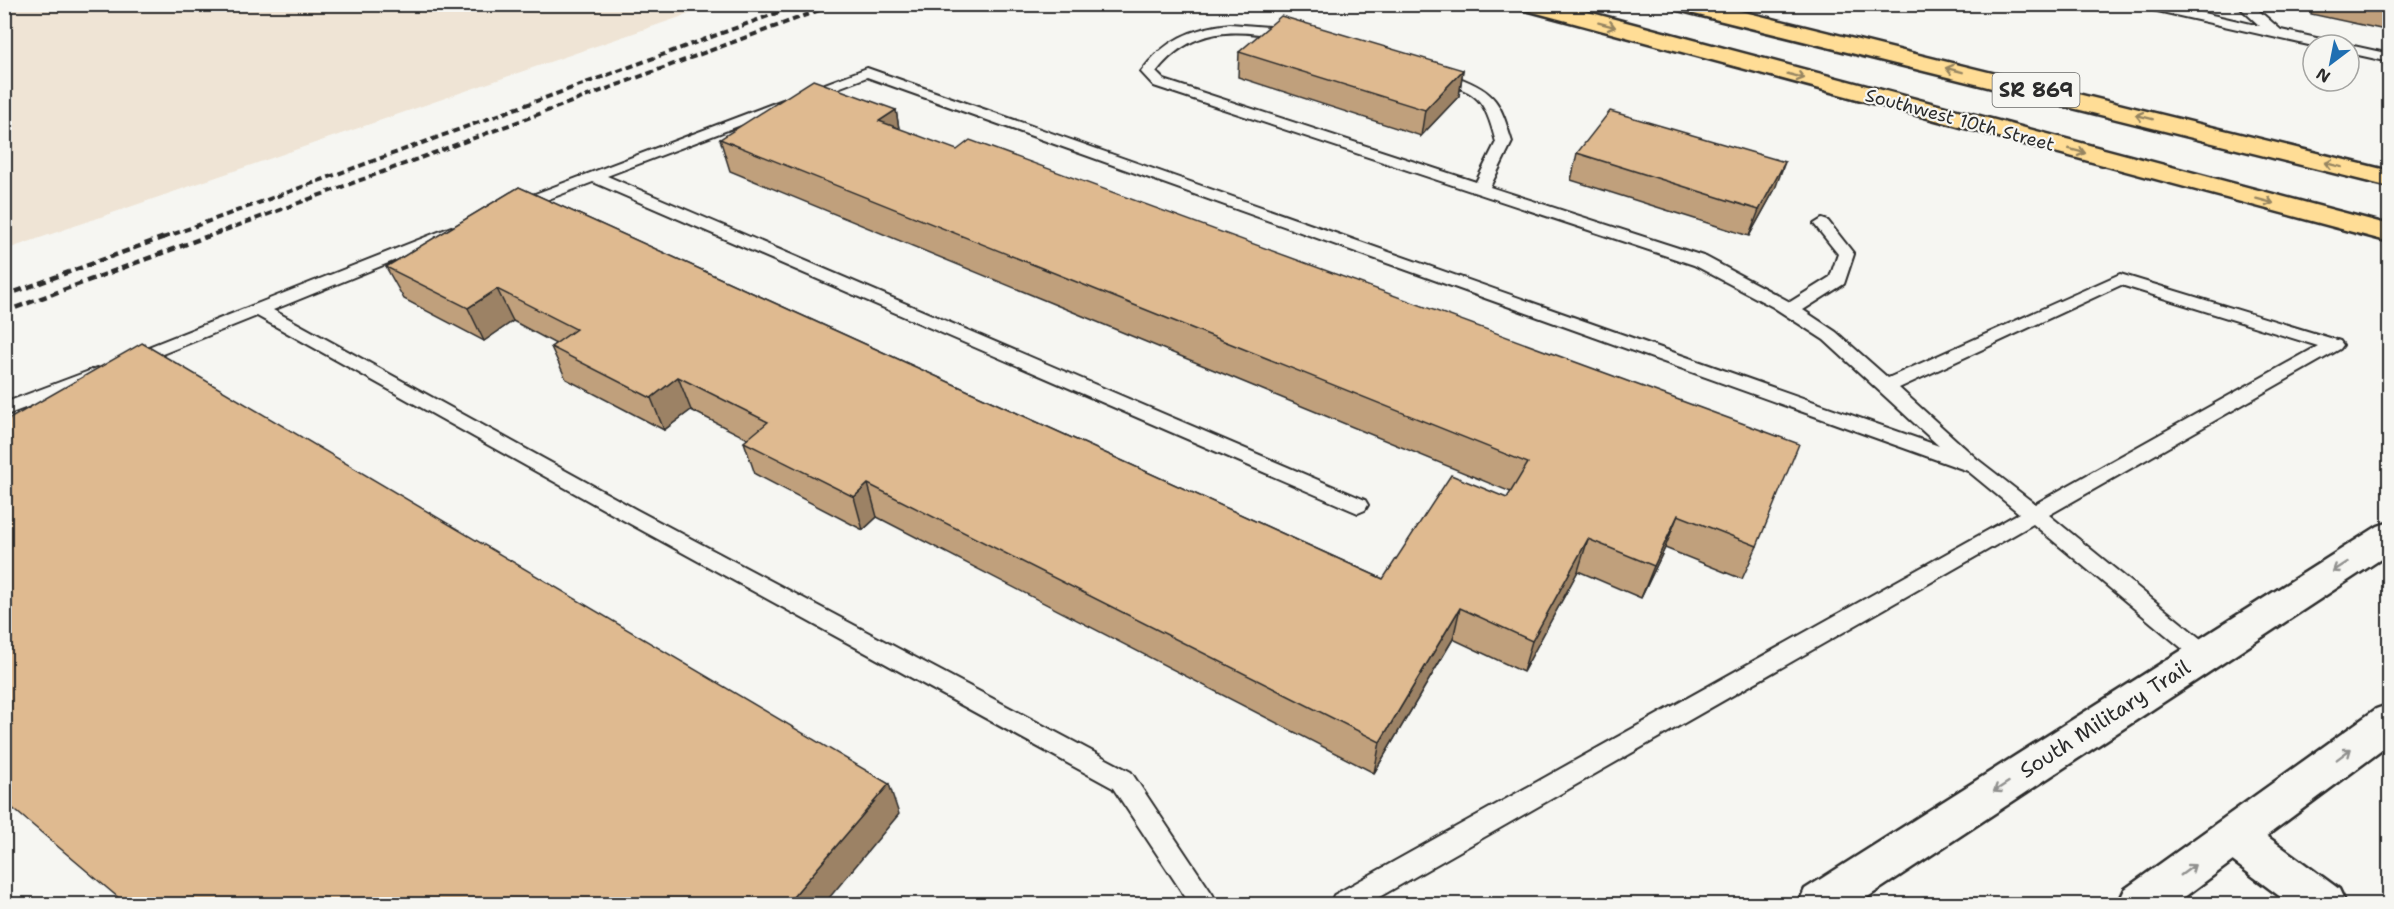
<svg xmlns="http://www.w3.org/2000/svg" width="2394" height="909" viewBox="0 0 2394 909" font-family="'Shantell Sans',sans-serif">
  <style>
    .built { fill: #efe4d5 }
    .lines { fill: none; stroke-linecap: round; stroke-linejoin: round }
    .lane-casing { stroke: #2b2b2b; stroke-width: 4 }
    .street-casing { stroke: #2b2b2b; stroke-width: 5 }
    .secondary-casing { stroke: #2b2b2b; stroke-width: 5 }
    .primary-casing { stroke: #2b2b2b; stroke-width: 5 }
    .lane { fill: #f6f6f2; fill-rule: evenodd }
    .street { fill: #f6f6f2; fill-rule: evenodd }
    .secondary { fill: #f6f6f2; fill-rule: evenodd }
    .primary { fill: #ffdd96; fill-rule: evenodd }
    .rail-far1 { stroke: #2b2b2b; stroke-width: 4; stroke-dasharray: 7 4; stroke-linecap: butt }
    .rail { stroke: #2b2b2b; stroke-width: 4.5; stroke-dasharray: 8 4.5; stroke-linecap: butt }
    .wall { fill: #c0a07c; stroke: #2b2b2b; stroke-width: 1.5 }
    .shaded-wall { fill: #9c8265; stroke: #2b2b2b; stroke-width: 1.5 }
    .building { fill: #dfba90; stroke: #2b2b2b; stroke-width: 1.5 }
    .oneway { stroke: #958460 }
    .oneway2 { stroke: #90908e }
    .labels { text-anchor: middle; stroke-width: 4.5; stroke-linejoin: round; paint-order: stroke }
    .far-street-label { font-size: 18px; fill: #2b2b2b; stroke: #f6f6f2 }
    .shield { fill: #f6f6f2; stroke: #686867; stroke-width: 1.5 }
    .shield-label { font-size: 20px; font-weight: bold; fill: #2b2b2b }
    .street-label { font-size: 21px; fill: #2b2b2b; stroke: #f6f6f2 }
  </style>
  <rect width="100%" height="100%" fill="#f6f6f2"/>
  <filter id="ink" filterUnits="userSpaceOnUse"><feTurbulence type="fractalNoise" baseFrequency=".0167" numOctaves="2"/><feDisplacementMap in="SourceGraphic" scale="12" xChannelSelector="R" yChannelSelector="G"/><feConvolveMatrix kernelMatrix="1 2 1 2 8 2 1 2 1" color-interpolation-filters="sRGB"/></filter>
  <g filter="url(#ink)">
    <!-- built -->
    <polygon class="built" points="5,4 715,4 715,5 5,250"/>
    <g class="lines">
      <!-- lane casing -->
      <g class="lane-casing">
        <g id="lane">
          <polygon points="2138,4 2164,4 2260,26 2236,4 2251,4 2281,30 2334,42 2336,45 2313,46 2144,8"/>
          <path d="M1230,24l39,3 24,5 2,3 -7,4c-52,-11 -96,-13 -132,33l8,8 312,102 20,-40c-13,-50 -20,-48 -66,-65l-2,-3 2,-3c9,-2 19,3 27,6 40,15 43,26 55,65l-22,45 216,70 84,45 40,-25 8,-23 -24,-30 8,-5 6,2 26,33 -10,30 -41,26 33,22 52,46 232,-104 220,67 3,4 -3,4 -291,166 163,133 3,6 -3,6 -8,3 -8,-3 -163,-136 -666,380h-37l4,-9 685,-382 -51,-42 -1101,-394 -260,99 758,324 3,5 -3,5 -7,3 -7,-3 -758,-328 -70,27 -6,2 -8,-5 2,-3 356,-135 1072,378 -115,-106 -51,-33 -79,-42 -540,-179 -13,-14c23,-32 51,-44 89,-48zM2121,285l197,61 -283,158 -58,-45 -78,-71z"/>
          <polygon points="2348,45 2349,45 2390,54 2390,62 2349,53"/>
          <polygon points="451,227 457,229 459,232 457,235 273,310 637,510 1131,772 1213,895 1217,904 1190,904 1113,788 623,520 257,316 135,365 123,365 120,361 123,357"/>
          <polygon points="97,368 103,370 106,374 103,378 4,416 4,403"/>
        </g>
      </g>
      <!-- street casing -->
      <g class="street-casing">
        <polygon id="street" points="2234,818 2249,823 2339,889 2346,904 2290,904 2219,851 2213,837 2219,823"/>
      </g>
      <!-- secondary casing -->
      <g class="secondary-casing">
        <g id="secondary">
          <polygon points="2390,522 2390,553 1857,904 1798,904 1805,889 2378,526"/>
          <polygon points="2390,704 2390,744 2175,904 2118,904 2125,889 2376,709"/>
        </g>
      </g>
      <!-- primary casing -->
      <g class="primary-casing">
        <g id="primary">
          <polygon points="1519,4 1558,4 2390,225 2390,242 1522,9"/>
          <polygon points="1671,4 1712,4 2390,171 2390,187 1674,9"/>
        </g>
      </g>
      <!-- lane -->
      <use href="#lane" class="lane"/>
      <!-- street -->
      <use href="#street" class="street"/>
      <!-- secondary -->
      <use href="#secondary" class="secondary"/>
      <!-- primary -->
      <use href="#primary" class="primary"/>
      <!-- rail-far1 -->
      <g class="rail-far1">
        <polyline points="163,238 801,4"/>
        <polyline points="204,238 836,4"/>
      </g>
      <!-- rail -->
      <g class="rail">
        <polyline points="4,296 167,236"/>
        <polyline points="4,312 208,236"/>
      </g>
    </g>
    <!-- wall -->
    <g class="wall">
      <polygon points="2312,4 2390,4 2390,31 2311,14"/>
      <polygon points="1239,52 1463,70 1459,96 1421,136 1238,77"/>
      <polygon points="896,110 899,129 1757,546 1742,579 1665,548 1641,598 1578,571 1523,672 1453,639 1374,773 877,517 863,530 755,474 744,442 748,439 691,410 664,430 566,379 551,347 556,344 513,321 484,341 404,299 386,267 519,187 1383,579 1507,498 1511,492 730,171 720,139"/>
      <polygon points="1577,153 1775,189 1749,236 1571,180"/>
    </g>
    <!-- shaded-wall -->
    <g class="shaded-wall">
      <polygon points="1463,70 1459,96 1421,136 1425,110"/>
      <polygon points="896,110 901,141 879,121"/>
      <polygon points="1785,162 1775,189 1749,236 1759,210"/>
      <polygon points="497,289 513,321 484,341 468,308"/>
      <polygon points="678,377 691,410 664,430 651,398"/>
      <polygon points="868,484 877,517 863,530 854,497"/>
      <polygon points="1678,515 1665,548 1641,598 1654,566"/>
      <polygon points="1588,539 1578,571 1523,672 1532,641"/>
      <polygon points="1460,608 1453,639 1374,773 1380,742"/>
      <polygon points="889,784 899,814 824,904 787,904"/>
    </g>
    <!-- building -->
    <g class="building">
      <polygon points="1281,16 1463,70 1425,110 1239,52"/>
      <polygon points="813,80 896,110 879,121 957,150 970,140 1799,444 1757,546 1678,515 1654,566 1588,539 1532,641 1460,608 1380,742 868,484 854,497 744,442 768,422 678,377 651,398 551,347 576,329 497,289 468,308 386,267 519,187 1383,579 1451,475 1507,498 1528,463 720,139"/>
      <polygon points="1610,111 1785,162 1759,210 1577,153"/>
      <polygon points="142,343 889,784 787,904 126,904 4,801 4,422"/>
    </g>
    <!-- one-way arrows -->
    <defs><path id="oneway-shaft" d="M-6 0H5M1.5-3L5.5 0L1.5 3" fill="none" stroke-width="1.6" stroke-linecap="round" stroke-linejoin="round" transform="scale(1.5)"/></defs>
    <g class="oneway">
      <use href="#oneway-shaft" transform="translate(1607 25) rotate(15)"/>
      <use href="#oneway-shaft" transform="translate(1954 70) rotate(-166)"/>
      <use href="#oneway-shaft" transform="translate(1796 76) rotate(15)"/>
      <use href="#oneway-shaft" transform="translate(2144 117) rotate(-166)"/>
      <use href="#oneway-shaft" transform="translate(2077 151) rotate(15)"/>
      <use href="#oneway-shaft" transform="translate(2333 165) rotate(-166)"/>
      <use href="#oneway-shaft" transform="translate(2265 201) rotate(15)"/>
    </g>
    <g class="oneway2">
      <use href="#oneway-shaft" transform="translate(2340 567) rotate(147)"/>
      <use href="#oneway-shaft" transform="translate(2344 754) rotate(-37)"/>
      <use href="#oneway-shaft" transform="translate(2001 787) rotate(147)"/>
      <use href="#oneway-shaft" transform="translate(2188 870) rotate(-36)"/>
    </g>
  </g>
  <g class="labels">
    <!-- far-street labels -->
    <g class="far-street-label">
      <text transform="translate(1960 120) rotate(15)" y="6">Southwest 10th Street</text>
    </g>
    <!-- shield labels -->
    <rect class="shield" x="1992.5" y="73" width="87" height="34" rx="4.5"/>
    <g class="shield-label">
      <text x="2036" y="97">SR 869</text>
    </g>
    <!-- street labels -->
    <g class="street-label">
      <text transform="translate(2105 719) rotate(-33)" y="7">South Military Trail</text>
    </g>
  </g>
  <!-- margin -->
  <rect width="2394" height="909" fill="none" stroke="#f6f6f2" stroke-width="24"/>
  <rect x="12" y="12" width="2370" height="885" fill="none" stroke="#2b2b2b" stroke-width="2" filter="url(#ink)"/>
  <!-- north arrow -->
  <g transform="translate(2331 63) rotate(212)"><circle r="28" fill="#f6f6f2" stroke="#a5a5a2" stroke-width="1.5"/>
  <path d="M0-4.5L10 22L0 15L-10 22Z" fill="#1f6fb2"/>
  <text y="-9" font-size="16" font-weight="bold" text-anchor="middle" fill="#2b2b2b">N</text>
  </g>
</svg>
